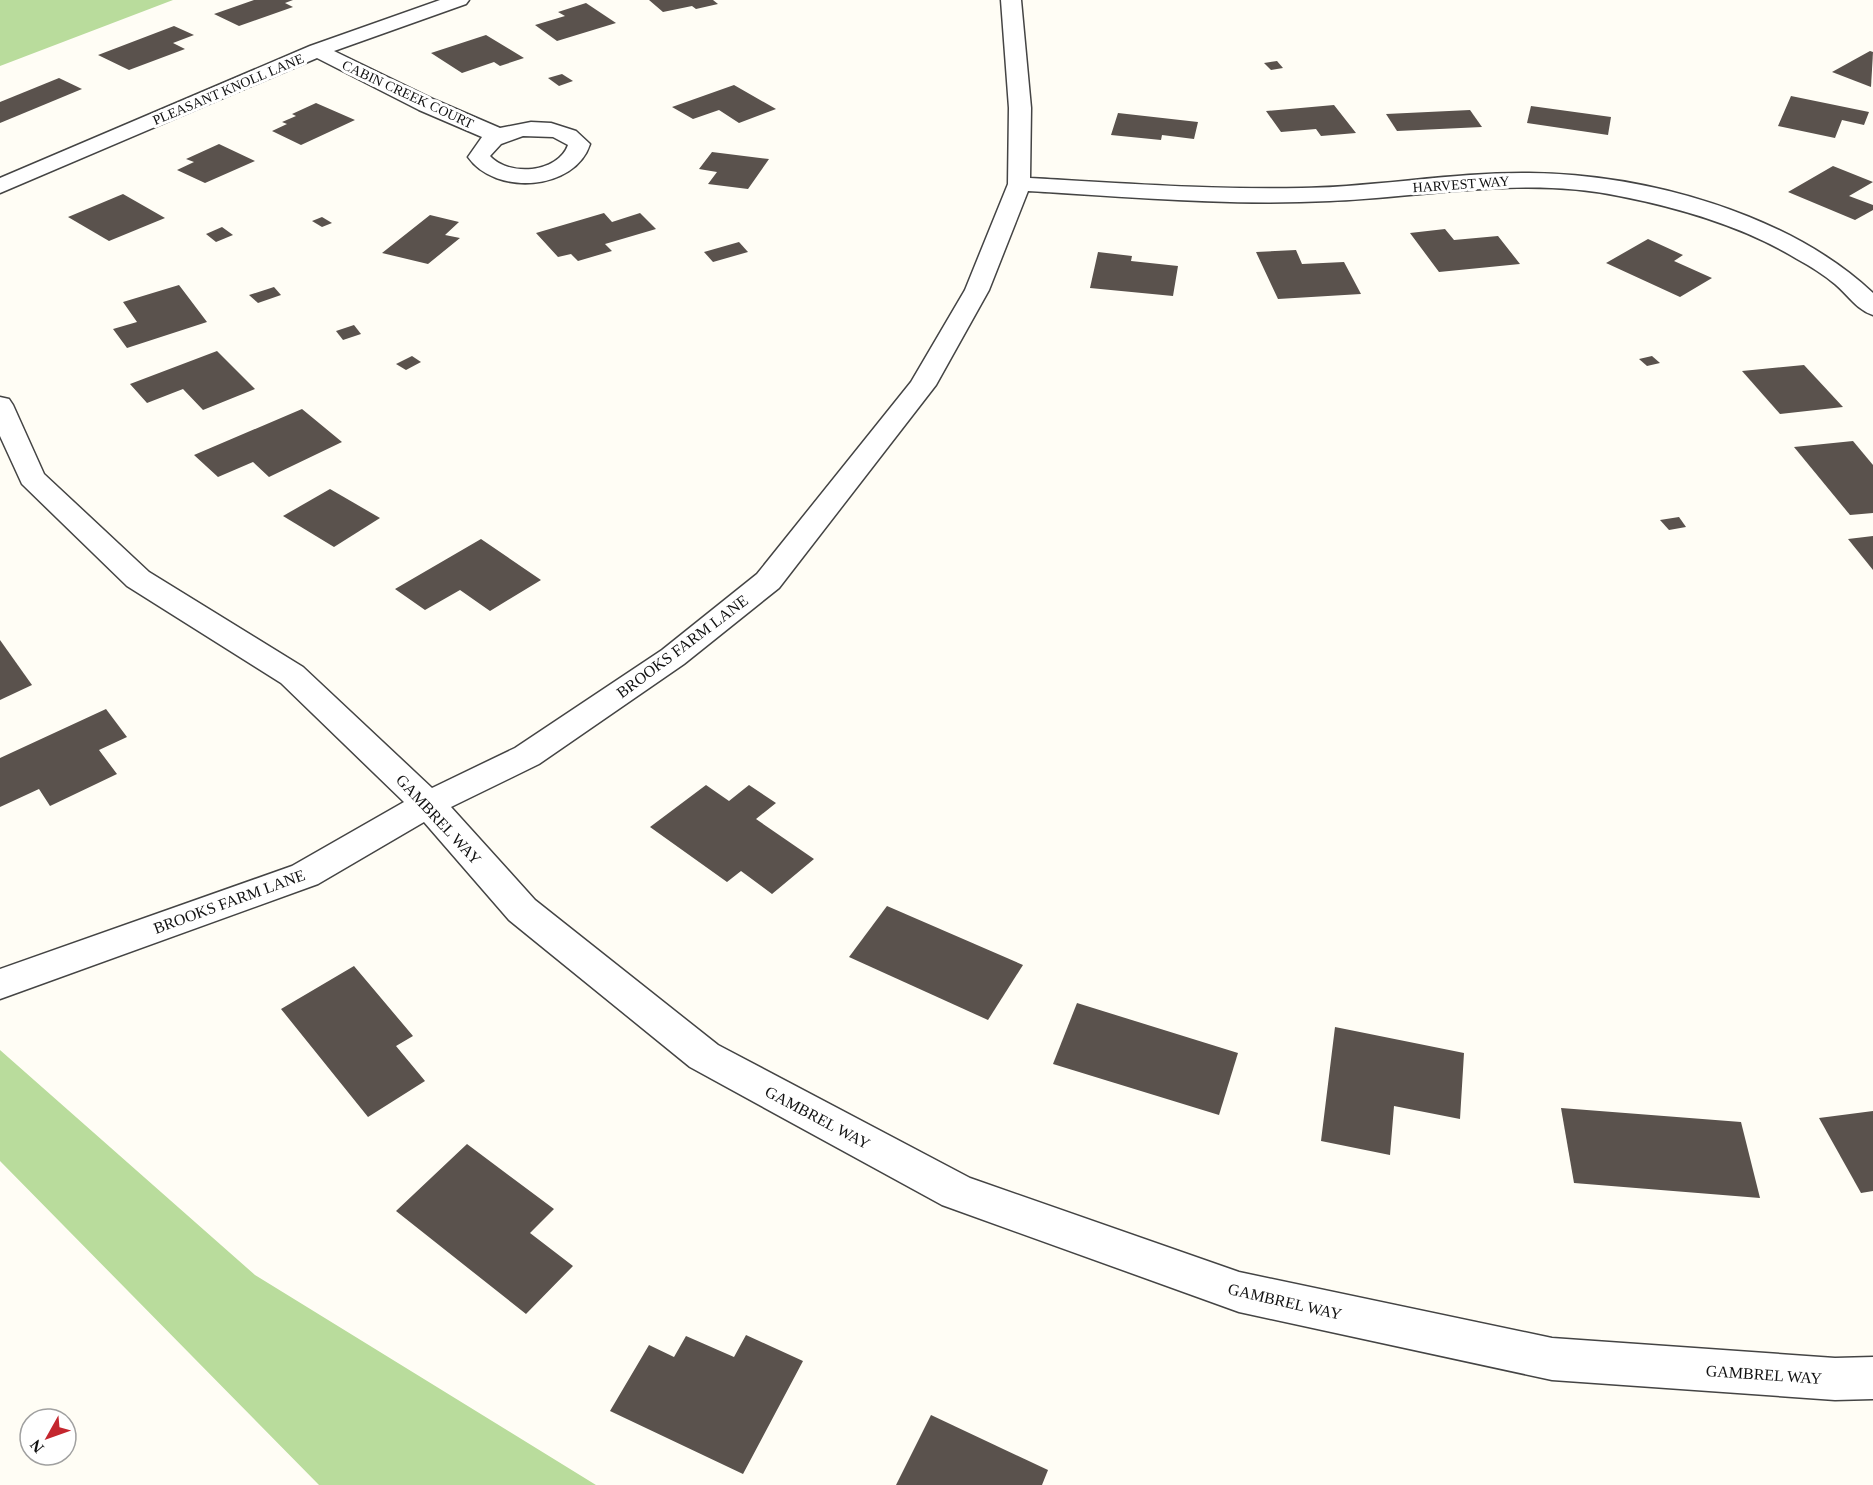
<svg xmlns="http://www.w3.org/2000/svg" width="1873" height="1485" viewBox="0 0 1873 1485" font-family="'Times New Roman',serif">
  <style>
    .forest { fill: #b9dc9c }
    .building { fill: #5a524d }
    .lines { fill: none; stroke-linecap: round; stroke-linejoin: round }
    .minor-casing { stroke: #444; stroke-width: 3 }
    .minor { fill: #fff; fill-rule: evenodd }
    .labels { text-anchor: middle; stroke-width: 6; stroke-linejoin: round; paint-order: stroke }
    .far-street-label { font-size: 14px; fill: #111; stroke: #fff }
    .street-label { font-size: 16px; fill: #111; stroke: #fff }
  </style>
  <rect width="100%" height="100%" fill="#fffdf5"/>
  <!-- forest -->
  <g class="forest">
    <polygon points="0,0 173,0 0,66"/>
    <polygon points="0,1050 255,1275 596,1485 319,1485 0,1161"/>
  </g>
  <!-- building -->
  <g class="building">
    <polygon points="254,0 293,0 285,3 293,7 239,26 214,14"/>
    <polygon points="649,0 713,0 718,4 696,9 692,6 663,12"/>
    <polygon points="586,3 616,23 557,41 535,25 565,16 558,12"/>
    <polygon points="174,26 194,35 173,43 185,49 129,70 98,55"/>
    <polygon points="486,35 524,58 500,66 494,62 462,73 431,53"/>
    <polygon points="1870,51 1873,52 1871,87 1832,72"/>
    <polygon points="1277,61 1283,68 1271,70 1264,63"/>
    <polygon points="562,74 573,81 559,86 548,78"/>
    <polygon points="59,78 82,89 0,123 0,102"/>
    <polygon points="734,85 776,109 739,123 719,110 693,119 672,107"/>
    <polygon points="1791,96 1869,112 1864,125 1842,120 1835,138 1778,126"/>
    <polygon points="316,103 355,120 301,145 272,131 287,124 282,122 296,116 292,114"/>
    <polygon points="1334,105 1356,133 1321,136 1316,129 1281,132 1266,111"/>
    <polygon points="1531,106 1611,117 1608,135 1527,123"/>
    <polygon points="1470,110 1482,127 1397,131 1386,114"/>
    <polygon points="1118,113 1198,122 1194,139 1162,135 1161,140 1111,135"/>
    <polygon points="219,144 255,161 205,183 177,170 194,162 186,159"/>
    <polygon points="712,152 769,159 748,189 708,184 717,172 699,169"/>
    <polygon points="1833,166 1873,182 1849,196 1873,205 1873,210 1855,220 1788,192"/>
    <polygon points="123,194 165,218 109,241 68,217"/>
    <polygon points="604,213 612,222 640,213 656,229 605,244 612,251 578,261 571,254 558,257 536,233"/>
    <polygon points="430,215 459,222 445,235 460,238 428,264 382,253"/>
    <polygon points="322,217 332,223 322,227 312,221"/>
    <polygon points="222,227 233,235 216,242 206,234"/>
    <polygon points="1445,229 1454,240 1498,236 1520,264 1439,272 1410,233"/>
    <polygon points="1648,239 1683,255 1674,261 1712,278 1680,297 1606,263"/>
    <polygon points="739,242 748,252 713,262 704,252"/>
    <polygon points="1296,250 1302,264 1344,262 1361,294 1278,299 1256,252"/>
    <polygon points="1098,252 1132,256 1131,261 1178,266 1173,296 1090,288"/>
    <polygon points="179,285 207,322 127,348 113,329 137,322 123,302"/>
    <polygon points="274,287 281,295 258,303 249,295"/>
    <polygon points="354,325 361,334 343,340 336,331"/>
    <polygon points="217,351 255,389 203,410 183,389 147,403 130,384"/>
    <polygon points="412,356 421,362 406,370 396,364"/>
    <polygon points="1652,356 1660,363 1647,366 1639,359"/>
    <polygon points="1804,365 1843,407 1780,414 1742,371"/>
    <polygon points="302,409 342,442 269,477 253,462 218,477 194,455"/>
    <polygon points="1853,441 1873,465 1873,513 1850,515 1794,447"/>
    <polygon points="330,489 380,518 334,547 283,516"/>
    <polygon points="1679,517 1686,527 1669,530 1660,520"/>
    <polygon points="1873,536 1873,570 1848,539"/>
    <polygon points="481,539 541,580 490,611 460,590 425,610 395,589"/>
    <polygon points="0,640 32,685 0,700"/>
    <polygon points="106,709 127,737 99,750 117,774 50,806 39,789 0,807 0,758"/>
    <polygon points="706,785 729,801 749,785 776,803 756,819 814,859 772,894 741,871 727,882 650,827"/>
    <polygon points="887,906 1023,965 988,1020 849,957"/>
    <polygon points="354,966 413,1036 396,1046 425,1081 368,1117 281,1009"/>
    <polygon points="1077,1003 1238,1053 1219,1115 1053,1064"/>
    <polygon points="1335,1027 1464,1053 1460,1119 1394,1106 1390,1155 1321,1141"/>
    <polygon points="1561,1108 1741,1122 1760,1198 1574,1183"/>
    <polygon points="1873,1111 1873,1191 1861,1193 1819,1118"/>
    <polygon points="467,1144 554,1209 530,1233 573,1266 526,1314 396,1211"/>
    <polygon points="746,1335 803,1361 743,1474 610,1411 649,1345 674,1357 686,1336 734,1357"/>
    <polygon points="931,1415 1048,1470 1042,1485 896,1485"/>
  </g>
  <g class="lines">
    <!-- minor casing -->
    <g class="minor-casing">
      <g id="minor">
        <path d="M440,0h29l-3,4 -132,47 101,49 65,28 31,-6 20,1 25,8 14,13c-15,47 -95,52 -122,13l14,-20 -63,-27 -102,-52 -317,135v-15l310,-132zM523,136l30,1 15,8c-10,28 -59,32 -78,11l11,-12z"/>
        <path d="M1001,0h20l10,108 -1,70c91,5 182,12 272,10 76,-1 151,-16 227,-15 115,1 259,40 344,120v22c-16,-5 -25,-20 -38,-31 -11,-9 -25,-18 -38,-25 -54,-33 -117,-51 -178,-63 -96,-20 -192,1 -289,5 -101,5 -202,-4 -302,-10l-39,99 -53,95 -157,203 -95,76 -145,100 -88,43 84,93 183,145 252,133 269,94 313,66 283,20 38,-1v42l-38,1 -283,-20 -313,-68 -297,-107 -252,-138 -181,-147 -85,-98 -106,62 -318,115v-30l292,-103 112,-64 -123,-119 -154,-97 -105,-102 -22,-48v-39l9,2 4,6 31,69 105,98 154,95 129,121 83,-40 147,-98 95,-76 154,-192 54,-92 43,-106 1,-76z"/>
      </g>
    </g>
    <!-- minor -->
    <use href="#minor" class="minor"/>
  </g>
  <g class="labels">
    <!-- far-street labels -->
    <g class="far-street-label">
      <text transform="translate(228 89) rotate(-23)" y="5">PLEASANT KNOLL LANE</text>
      <text transform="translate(408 94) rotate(25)" y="5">CABIN CREEK COURT</text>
      <text transform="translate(1461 184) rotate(-4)" y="5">HARVEST WAY</text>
    </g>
    <!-- street labels -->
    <g class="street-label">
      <text transform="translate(682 646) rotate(-37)" y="6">BROOKS FARM LANE</text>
      <text transform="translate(439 819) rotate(47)" y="6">GAMBREL WAY</text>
      <text transform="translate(229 901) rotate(-20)" y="6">BROOKS FARM LANE</text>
      <text transform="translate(818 1117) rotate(28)" y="6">GAMBREL WAY</text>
      <text transform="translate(1285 1301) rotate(13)" y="6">GAMBREL WAY</text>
      <text transform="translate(1764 1374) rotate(4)" y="6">GAMBREL WAY</text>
    </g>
  </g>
  <!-- north arrow -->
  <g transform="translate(48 1437) rotate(230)"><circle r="28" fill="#ffffff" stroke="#a0a0a0" stroke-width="1.5"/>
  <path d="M0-4.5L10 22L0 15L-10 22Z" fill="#c4262e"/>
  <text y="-9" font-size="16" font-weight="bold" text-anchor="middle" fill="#111111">N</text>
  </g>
</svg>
